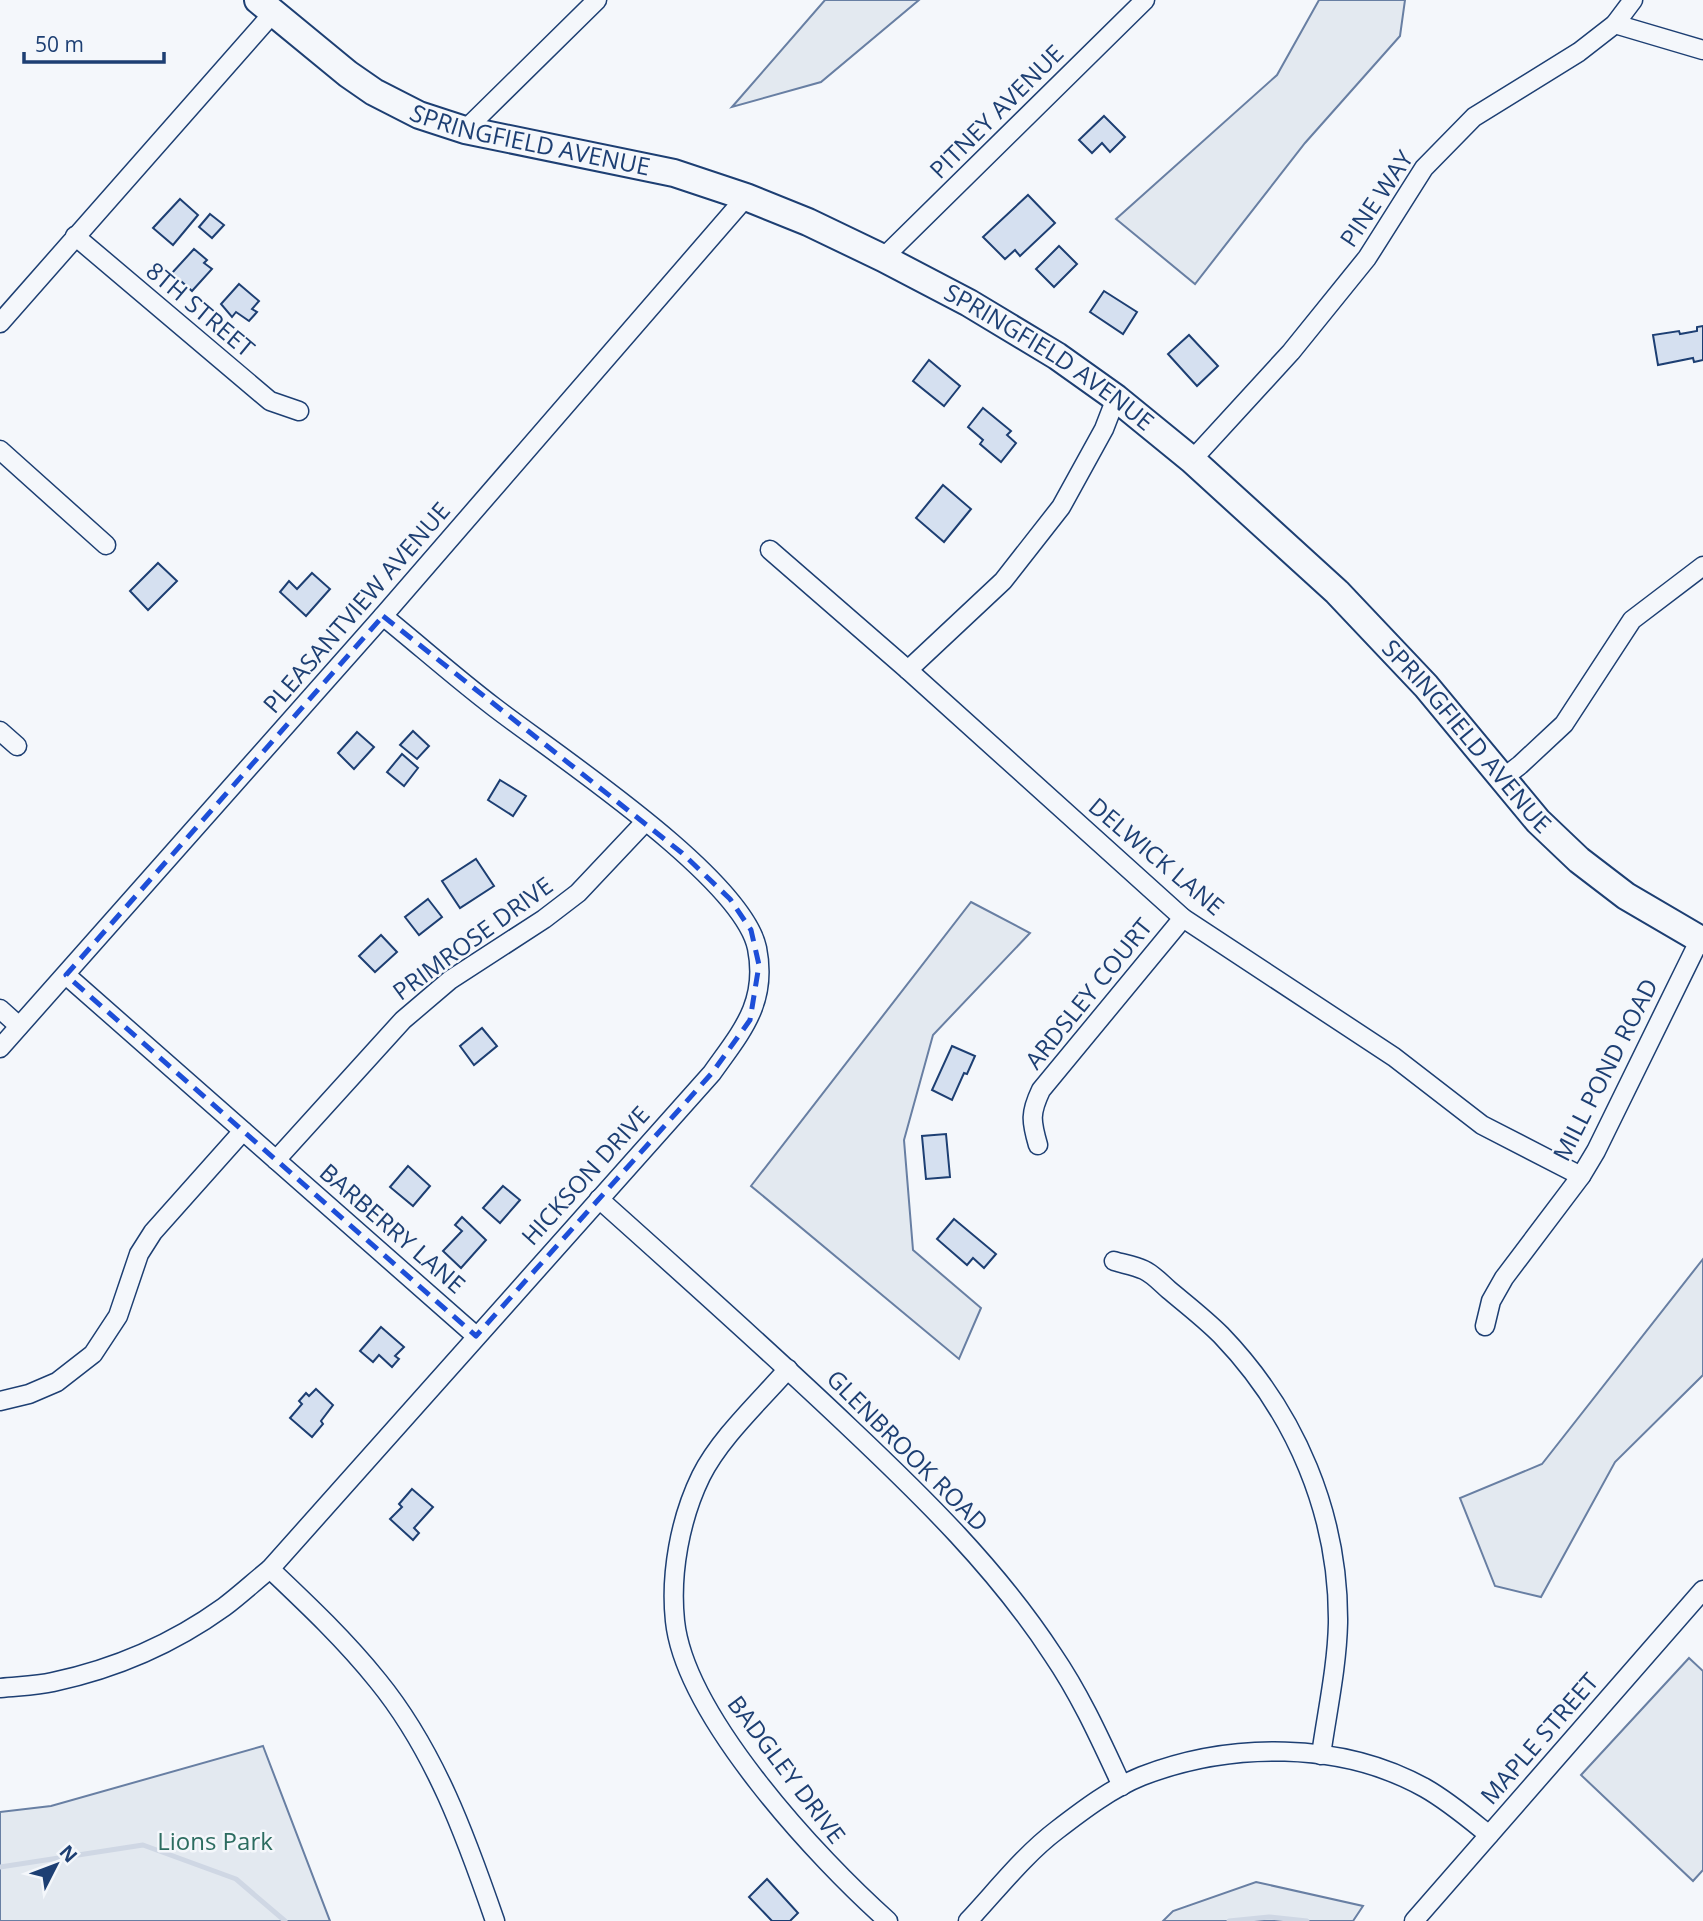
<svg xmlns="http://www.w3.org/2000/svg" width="1703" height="1921" viewBox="0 0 1703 1921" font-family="'Open Sans',sans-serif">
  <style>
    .green { fill: #e3e9f0; stroke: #687fa3; stroke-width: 2 }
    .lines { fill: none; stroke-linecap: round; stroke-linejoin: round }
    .stream { stroke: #cfd7e4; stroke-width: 5 }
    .building { fill: #d5e0f0; stroke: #1d3f73; stroke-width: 2 }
    .street-casing { stroke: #1d3f73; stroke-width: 21 }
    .primary-casing { stroke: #1d3f73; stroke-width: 30 }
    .street { stroke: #f4f7fb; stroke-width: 18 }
    .primary { stroke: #f4f7fb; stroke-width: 26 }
    .marked { fill: none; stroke: #1d4ed8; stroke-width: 5; stroke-dasharray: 14 9; stroke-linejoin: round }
    .labels { text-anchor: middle; stroke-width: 5; stroke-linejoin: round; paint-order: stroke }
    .street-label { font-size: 24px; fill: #1d3f73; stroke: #f4f7fb }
    .park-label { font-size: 24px; fill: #2c6c60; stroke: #f4f7fb }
  </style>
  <rect width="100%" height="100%" fill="#f4f7fb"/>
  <!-- green -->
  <g class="green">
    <polygon points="825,0 919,0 821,82 732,107"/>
    <polygon points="1319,0 1405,0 1400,36 1305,143 1195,284 1116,219 1277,75"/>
    <polygon points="971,902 1030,933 933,1035 904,1140 913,1250 981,1308 959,1359 751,1186"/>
    <polygon points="1703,1259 1703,1375 1615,1462 1541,1597 1495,1586 1460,1498 1542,1464"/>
    <polygon points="1689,1658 1703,1671 1703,1870 1693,1881 1581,1775"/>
    <polygon points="263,1746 330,1921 0,1921 0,1812 51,1806"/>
    <polygon points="1256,1882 1363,1906 1353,1921 1163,1921 1173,1911"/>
  </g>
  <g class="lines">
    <!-- stream -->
    <g class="stream">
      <polyline points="0,1867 143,1845 236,1879 285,1921"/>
      <polyline points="1229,1921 1269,1917 1307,1921"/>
    </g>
  </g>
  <!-- building -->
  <g class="building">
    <polygon points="1104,116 1125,137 1110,152 1102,143 1092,153 1079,140"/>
    <polygon points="1028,195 1055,223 1020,256 1015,250 1005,259 983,237"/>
    <polygon points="180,199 198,215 173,245 153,228"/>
    <polygon points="210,214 224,225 212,238 199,227"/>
    <polygon points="1059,246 1077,264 1054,287 1036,269"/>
    <polygon points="194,249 207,260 204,263 212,269 192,291 172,273"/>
    <polygon points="239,284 259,301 252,309 257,312 249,321 236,312 232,317 221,304"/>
    <polygon points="1104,291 1137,312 1123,334 1090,312"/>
    <polygon points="1703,326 1703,360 1694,362 1693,358 1658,365 1653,335 1679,331 1680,334 1697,331 1697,327"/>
    <polygon points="1189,335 1218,366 1197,386 1168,354"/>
    <polygon points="929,360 960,386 944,406 913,381"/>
    <polygon points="983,408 1011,431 1007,435 1016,443 1001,462 980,444 983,440 968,427"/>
    <polygon points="943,485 971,509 944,542 916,518"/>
    <polygon points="158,563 177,581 148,610 130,591"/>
    <polygon points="312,573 330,589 306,616 280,592 289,581 297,589"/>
    <polygon points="413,731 429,746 417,759 400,745"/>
    <polygon points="357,732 374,747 354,769 338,753"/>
    <polygon points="402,754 418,768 404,786 387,772"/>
    <polygon points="500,780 526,796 513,816 488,800"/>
    <polygon points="476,859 494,886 460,908 442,881"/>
    <polygon points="428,899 442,917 419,935 405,917"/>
    <polygon points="381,935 397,952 375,972 359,956"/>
    <polygon points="482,1028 497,1046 474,1065 460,1046"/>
    <polygon points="952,1046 975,1056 967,1074 964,1073 952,1100 932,1090"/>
    <polygon points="946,1134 950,1177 926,1179 922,1136"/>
    <polygon points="408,1166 430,1186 413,1206 390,1187"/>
    <polygon points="503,1186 520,1200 500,1223 483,1208"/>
    <polygon points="462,1217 486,1240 461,1268 443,1251 462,1231 455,1225"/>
    <polygon points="954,1219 996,1254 984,1268 973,1258 967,1265 937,1239"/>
    <polygon points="381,1327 404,1347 395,1356 399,1359 392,1367 379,1355 373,1362 360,1351"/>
    <polygon points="316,1389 333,1405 321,1421 323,1424 312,1437 290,1418 302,1404 299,1401 306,1393 309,1396"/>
    <polygon points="412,1489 433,1507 414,1528 419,1533 413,1540 390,1519 402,1507 399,1504"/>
    <polygon points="767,1879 798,1913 790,1921 772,1921 749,1897"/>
  </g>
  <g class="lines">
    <!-- street casing -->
    <g class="street-casing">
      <g id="street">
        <polyline points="1615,24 1703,50"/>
        <polyline points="465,130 597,0"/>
        <polyline points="75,236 270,401 299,411"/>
        <polyline points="883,258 1145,0"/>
        <polyline points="0,323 273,13"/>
        <polyline points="0,450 106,545"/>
        <polyline points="1192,460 1291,352 1367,258 1424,168 1474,117 1579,52 1615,24 1633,0"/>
        <polyline points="770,550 908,670 1183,918 1394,1057 1482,1125 1581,1176"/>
        <polyline points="908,670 1003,581 1061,507 1104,429 1116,398"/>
        <polyline points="0,731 17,746"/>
        <polyline points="1503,778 1520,765 1564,724 1632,620 1703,566"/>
        <polyline points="66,975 476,1336"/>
        <polyline points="0,1009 19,1026"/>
        <polyline points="0,1048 383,616 746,197"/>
        <path d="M1038,1145c-7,-24 -8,-32 3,-55l142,-172"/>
        <polyline points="276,1160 403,1020 450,980 544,919 578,893 645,822"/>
        <path d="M599,1199c84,75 168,150 250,228 74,70 148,142 204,228 28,41 48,86 69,131"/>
        <path d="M1114,1261c10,3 21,5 30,9 9,4 18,14 25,20 18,15 36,29 52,45 75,78 118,180 117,288 -1,44 -11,89 -17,132"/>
        <polyline points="1485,1326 1491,1301 1504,1278 1581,1176 1596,1151 1700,939"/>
        <path d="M788,1369c-29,33 -68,69 -87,107 -21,43 -31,98 -26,145 10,95 143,238 213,300"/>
        <polyline points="0,1401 29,1394 57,1382 93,1354 118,1316 139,1254 153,1232 243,1131"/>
        <path d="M270,1569c38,36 75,71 108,112 57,70 88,156 117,240"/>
        <path d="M0,1688c18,-2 36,-2 53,-6 61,-13 121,-39 171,-75 16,-12 31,-26 46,-38l442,-496c29,-41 56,-70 45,-125 -15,-71 -202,-194 -263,-241 -38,-29 -74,-61 -111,-91"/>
        <path d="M968,1921c29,-31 56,-66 89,-91 26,-20 55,-42 85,-54 88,-34 199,-35 283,12 23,13 43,30 64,47"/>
        <polyline points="1414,1921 1703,1590"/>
      </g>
    </g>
    <!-- primary casing -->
    <g class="primary-casing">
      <g id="primary">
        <path id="s1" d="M258,0l90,74 26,18 45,23 46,15 209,43 72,24 62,25 75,36 86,45 88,53 59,42 76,62 145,132 89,94 112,135 41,39 47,36 77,45"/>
      </g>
    </g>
    <!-- street -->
    <use href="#street" class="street"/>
    <!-- primary -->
    <use href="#primary" class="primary"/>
  </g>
  <!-- marked area -->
  <path class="marked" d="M383,616l299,237 48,46 21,31 8,35 -9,55 -38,53 -236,263 -410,-361z"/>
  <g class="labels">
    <!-- street labels -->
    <g class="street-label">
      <text transform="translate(997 112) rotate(-45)" y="8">PITNEY AVENUE</text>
      <text dy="8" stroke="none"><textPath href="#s1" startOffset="313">SPRINGFIELD AVENUE</textPath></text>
      <text transform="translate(1377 199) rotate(-56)" y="8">PINE WAY</text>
      <text transform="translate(200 310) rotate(40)" y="8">8TH STREET</text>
      <text dy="8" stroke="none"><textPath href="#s1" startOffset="880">SPRINGFIELD AVENUE</textPath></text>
      <text transform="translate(357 608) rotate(-49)" y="8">PLEASANTVIEW AVENUE</text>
      <text dy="8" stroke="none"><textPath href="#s1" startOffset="1447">SPRINGFIELD AVENUE</textPath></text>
      <text transform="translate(1156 857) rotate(40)" y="8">DELWICK LANE</text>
      <text transform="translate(473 939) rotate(-36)" y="8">PRIMROSE DRIVE</text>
      <text transform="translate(1089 994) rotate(-51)" y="8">ARDSLEY COURT</text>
      <text transform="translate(1606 1070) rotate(-63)" y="8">MILL POND ROAD</text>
      <text transform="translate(586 1176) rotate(-48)" y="8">HICKSON DRIVE</text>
      <text transform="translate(392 1229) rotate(41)" y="8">BARBERRY LANE</text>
      <text transform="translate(907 1451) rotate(45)" y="8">GLENBROOK ROAD</text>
      <text transform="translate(1540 1739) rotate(-49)" y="8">MAPLE STREET</text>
      <text transform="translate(786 1770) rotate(53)" y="8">BADGLEY DRIVE</text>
    </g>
    <!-- park labels -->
    <g class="park-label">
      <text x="215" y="1850">Lions Park</text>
    </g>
  </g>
  <!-- north arrow -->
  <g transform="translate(56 1865) rotate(48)" stroke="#f4f7fb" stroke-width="5" paint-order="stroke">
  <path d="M0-5L12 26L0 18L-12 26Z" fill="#1d3f73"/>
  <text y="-10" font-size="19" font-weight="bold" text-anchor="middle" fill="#1d3f73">N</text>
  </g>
  <!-- scale -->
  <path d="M24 52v10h140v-10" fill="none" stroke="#1d3f73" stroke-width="3.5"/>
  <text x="35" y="52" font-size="21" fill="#1d3f73" stroke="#f4f7fb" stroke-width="5" paint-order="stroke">50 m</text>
</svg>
